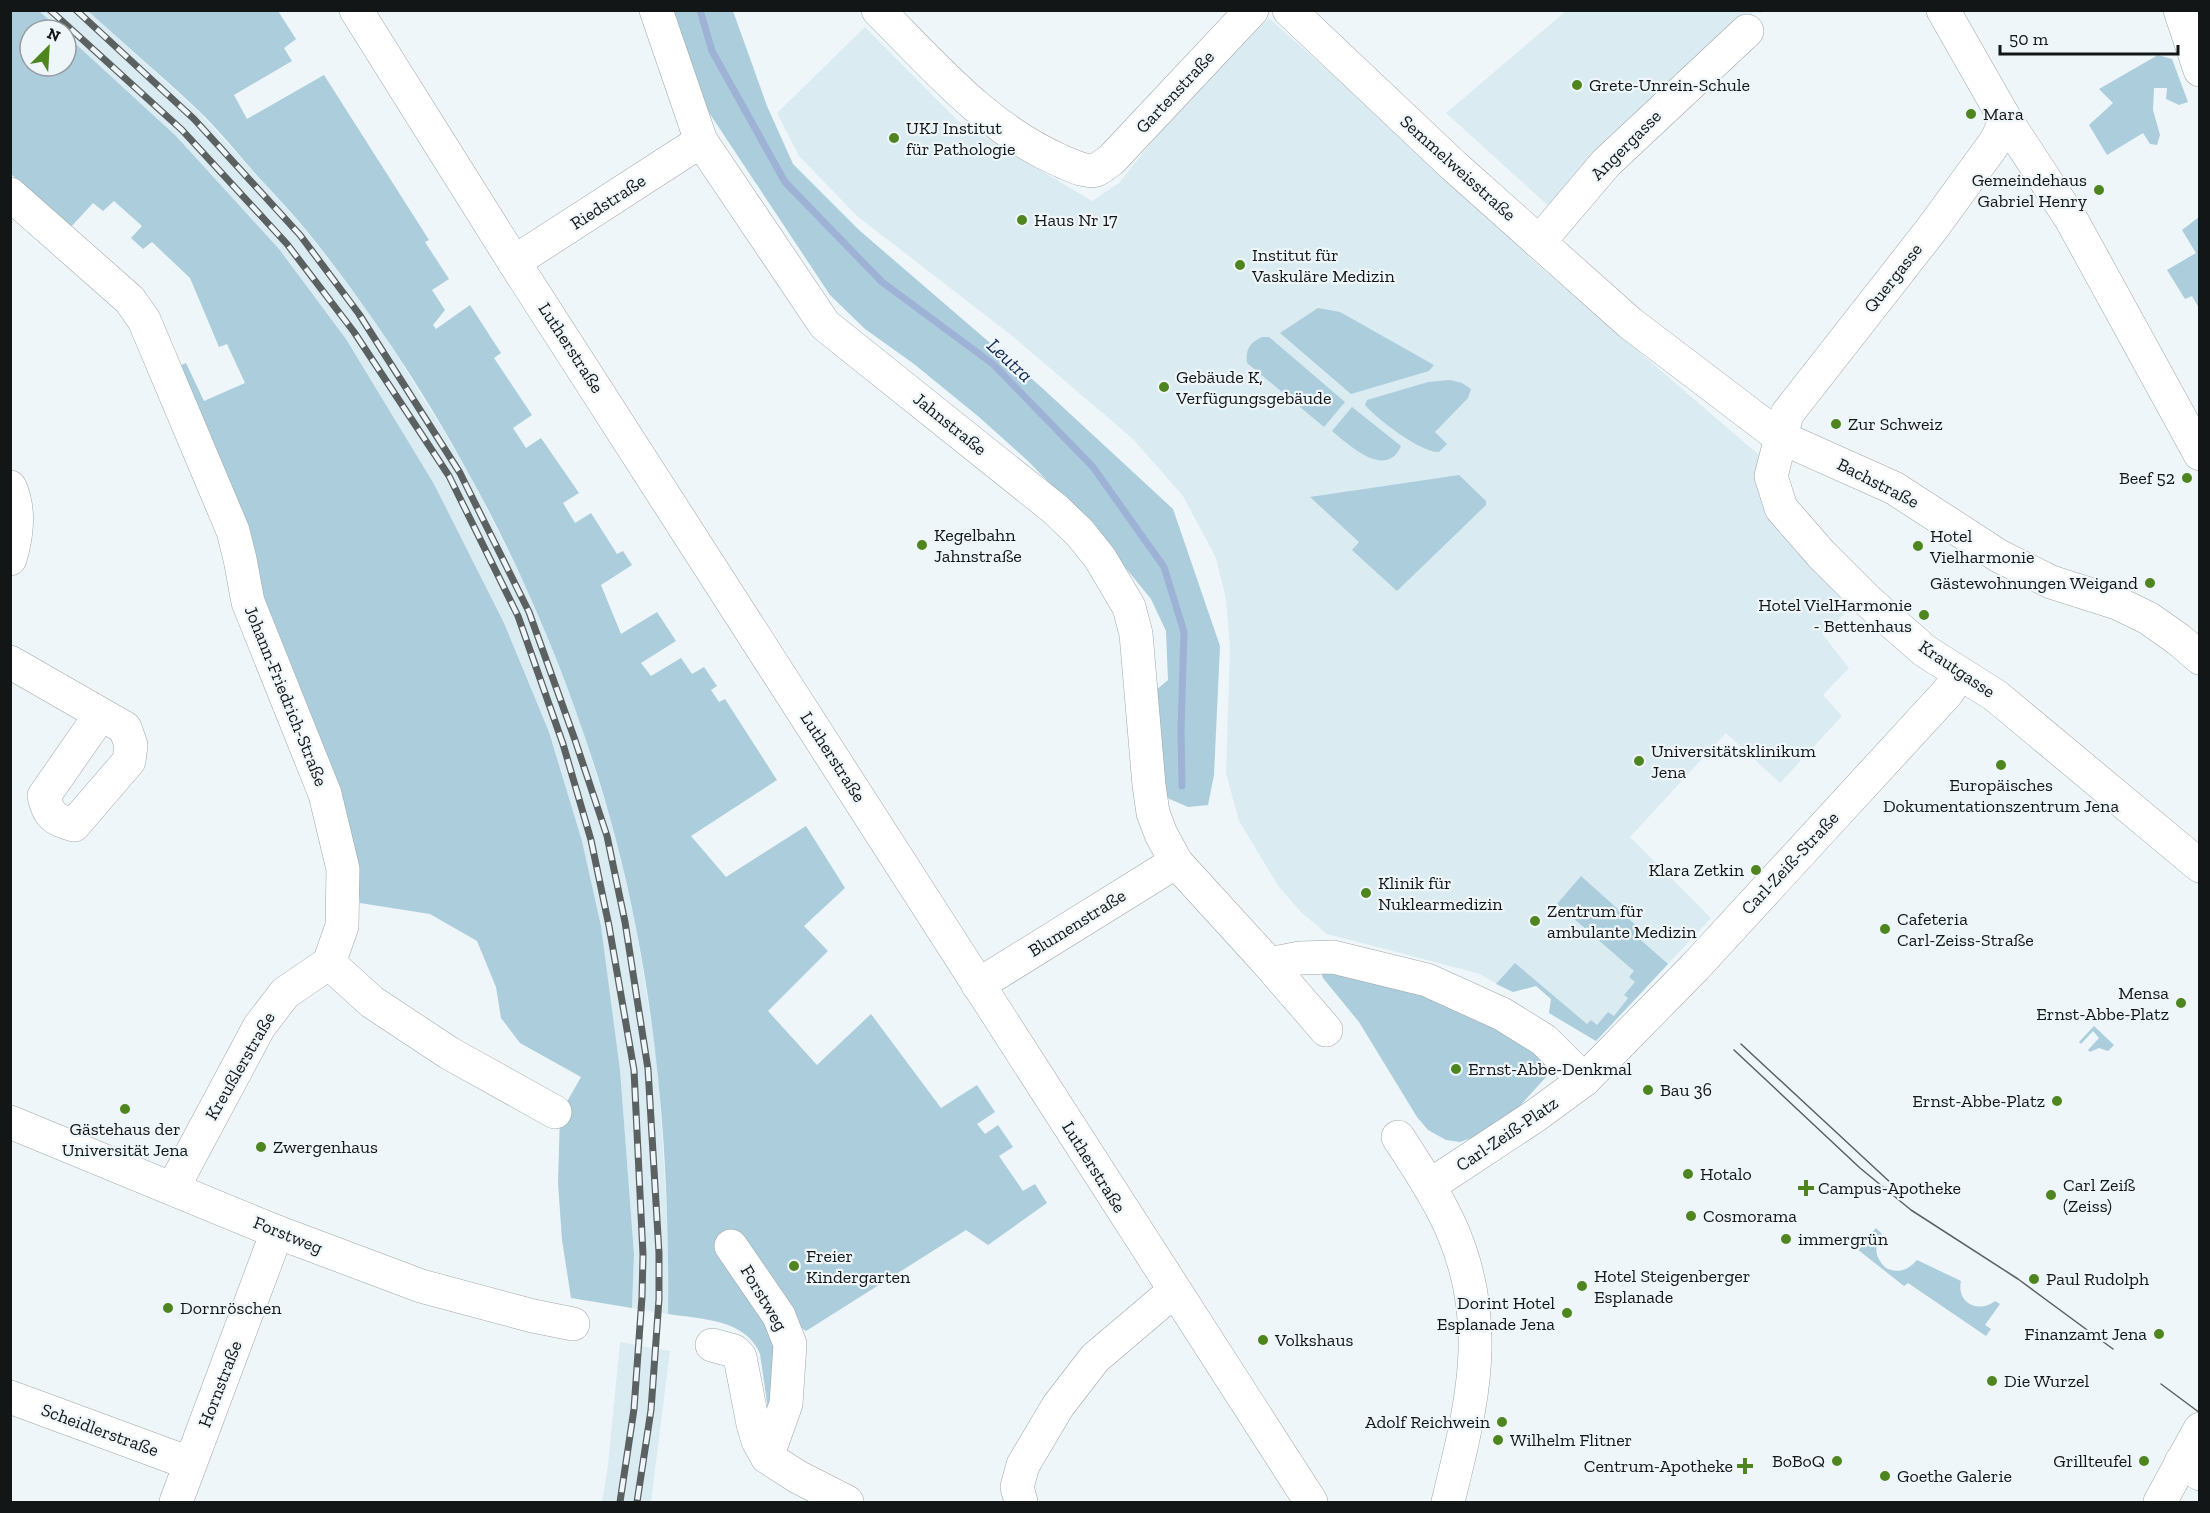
<svg xmlns="http://www.w3.org/2000/svg" width="2210" height="1513" viewBox="0 0 2210 1513" font-family="'Zilla Slab',serif">
  <style>
    .built { fill: #dbebf2 }
    .green { fill: #abcddc }
    .lines { fill: none; stroke-linecap: round; stroke-linejoin: round }
    .stream { stroke: #9eb2d6; stroke-width: 7 }
    .minor-casing { stroke: #9fa6a9; stroke-width: 34 }
    .major-casing { stroke: #9fa6a9; stroke-width: 34 }
    .minor { stroke: #fff; stroke-width: 33 }
    .major { stroke: #fff; stroke-width: 33 }
    .tram { stroke: #5b6061; stroke-width: 1.5 }
    .rail-casing { stroke: #5b6061; stroke-width: 7 }
    .rail { stroke: #eef6f9; stroke-width: 4.5; stroke-dasharray: 14; stroke-linecap: butt }
    .poi-dot { fill: #4e851f; stroke: #eef6f9; stroke-width: 2 }
    .labels { text-anchor: middle; stroke-width: 4.5; stroke-linejoin: round; paint-order: stroke }
    .poi-label { font-size: 18px; fill: #131617; stroke: #eef6f9; text-anchor: start }
    .street-label { font-size: 18px; fill: #131617; stroke: #eef6f9 }
    .water-label { font-size: 20px; font-style: italic; fill: #102653; stroke: #eef6f9 }
  </style>
  <rect width="100%" height="100%" fill="#eef6f9"/>
  <!-- built -->
  <g class="built">
    <polygon points="39,11 88,11 200,113 305,229 377,323 467,469 537,610 580,721 615,835 635,921 658,1066 669,1249 668,1314 632,1308 634,1254 620,1070 601,926 582,841 549,732 504,623 434,484 346,339 279,249 176,136 66,35 66,30 60,30"/>
    <polygon points="1566,11 1764,11 1761,13 1754,12 1705,57 1552,209 1446,113"/>
    <polygon points="1269,18 1477,203 1531,259 1759,455 1761,494 1856,602 1823,635 1849,668 1823,695 1842,716 1780,783 1726,733 1630,837 1711,918 1596,1041 1549,1013 1551,999 1536,986 1513,992 1477,973 1327,934 1302,913 1279,887 1239,821 1226,773 1230,649 1226,599 1216,558 1183,496 1133,439 1011,335 857,216 799,156 777,113 865,27 959,122 1092,201 1119,183 1167,123"/>
    <polygon points="620,1342 670,1351 651,1502 602,1502 608,1465"/>
  </g>
  <!-- green -->
  <g class="green">
    <polygon points="11,11 39,11 60,30 30,30 30,66 66,66 66,35 176,136 279,249 346,339 434,484 504,623 549,732 582,841 601,926 620,1070 634,1254 632,1308 571,1298 562,1240 558,1183 560,1114 581,1077 520,1043 501,1018 496,987 477,941 430,914 360,903 355,850 179,366 186,363 204,401 245,383 227,344 219,347 190,278 152,242 143,249 131,238 142,226 114,201 103,211 93,203 70,228 11,174"/>
    <path d="M88,11h190l18,28 -12,9 8,13 -58,34 13,24 77,-44 105,165 -4,2 24,37 -17,11 13,20 -12,15 3,4 34,-24 31,48 -7,5 38,57 -19,13 13,20 15,-10 38,55 -16,10 12,20 16,-10 26,41 6,-3 9,14 -31,20 20,49 36,-22 19,29 -35,22 10,13 30,-18 11,16 12,-7 13,19 -6,4 8,12 6,-3 52,81 -86,56 35,41 80,-51 39,62 -41,38 24,25 -60,60 49,54 54,-51 70,94 36,-23 18,27 -18,12 8,10 13,-9 15,22 -14,9 24,35 12,-7 12,19 -59,42 -22,-15 -160,101 -12,-8 -21,1 5,31 -8,68 -10,-69c-14,-35 -59,-35 -92,-40 2,-160 -12,-323 -53,-478 -59,-220 -166,-428 -308,-605 -14,-17 -29,-33 -44,-49 -22,-24 -42,-50 -65,-72 -36,-34 -74,-66 -110,-99z"/>
    <polygon points="672,11 733,11 767,106 793,164 859,230 1040,386 1173,509 1220,646 1214,775 1208,805 1188,807 1165,797 1155,691 1168,680 1166,631 1151,599 1093,528 1028,461 979,417 914,364 865,329 830,295 706,108"/>
    <polygon points="2158,55 2172,59 2188,102 2179,105 2166,99 2167,88 2154,88 2153,110 2160,135 2157,145 2150,144 2143,133 2107,155 2089,125 2113,103 2099,89"/>
    <polygon points="2199,217 2199,308 2192,296 2185,299 2167,270 2196,253 2182,230"/>
    <polygon points="1318,308 1340,312 1434,365 1429,371 1351,394 1280,333"/>
    <path d="M1262,337h7l76,65 -21,25 -77,-64c-2,-13 3,-21 15,-26z"/>
    <path d="M1450,380l12,3 9,6 -3,9 -33,34 12,12 -8,8c-18,1 -62,-33 -74,-47l2,-5 61,-18z"/>
    <path d="M1352,407l49,39c-15,34 -52,-1 -69,-15z"/>
    <polygon points="1459,475 1486,501 1486,505 1397,591 1352,550 1359,542 1310,497"/>
    <polygon points="1581,876 1639,928 1634,934 1668,964 1596,1041 1549,1013 1551,999 1536,986 1513,992 1496,984 1515,963 1587,1024 1591,1020 1597,1025 1608,1012 1614,1016 1628,998 1624,995 1635,982 1629,977 1634,971 1557,904"/>
    <polygon points="1324,968 1450,1000 1545,1058 1549,1068 1546,1077 1518,1108 1474,1137 1460,1142 1446,1140 1428,1130 1417,1117 1359,1022 1323,978 1321,972"/>
    <polygon points="2094,1026 2114,1045 2108,1051 2099,1048 2090,1052 2088,1050 2099,1038 2093,1031 2081,1044 2079,1042"/>
    <path d="M1876,1228l6,6c-9,12 -7,24 4,34 13,6 22,2 31,-8l44,21c-5,22 18,33 34,20l5,3 -15,21 6,4 -5,7 -78,-53 -4,3 -47,-37z"/>
  </g>
  <g class="lines">
    <!-- stream -->
    <polyline class="stream" points="700,10 712,51 785,182 882,282 993,364 1093,467 1164,567 1184,632 1181,731 1182,786"/>
    <!-- minor casing -->
    <g class="minor-casing">
      <g id="minor">
        <polyline points="356,10 514,262 1311,1502"/>
        <polyline points="656,10 701,141 825,325 1055,509 1080,533 1100,558 1129,607 1136,634 1149,785 1153,813 1161,834 1176,862 1269,964 1326,1030"/>
        <path d="M878,10c56,56 109,119 183,151 10,4 24,12 35,9 5,-2 10,-7 15,-10l141,-150"/>
        <polyline points="1289,10 1454,166 1630,323 1780,437 1894,488 1999,556 2051,582 2117,603 2148,618 2178,639 2200,658"/>
        <polyline points="1943,10 2004,117 2071,219 2200,454"/>
        <polyline points="2004,117 2002,128 1996,141 1931,230 1787,414 1771,476 1781,508 1821,554 1868,601 1925,651 1996,696 2200,866"/>
        <polyline points="10,194 130,300 144,320 233,531 240,559 248,602 325,794 343,869 342,926 329,963"/>
        <polyline points="1539,242 1606,163 1747,31"/>
        <polyline points="514,262 701,141"/>
        <path d="M10,487c10,22 7,49 0,72"/>
        <path d="M10,662l115,66 6,17 -2,16 -55,64c-19,-5 -26,-9 -30,-29l57,-82"/>
        <polyline points="329,963 372,1002 449,1053 555,1112"/>
        <polyline points="1269,964 1300,958 1333,957 1427,980 1502,1014 1544,1040 1584,1080"/>
        <polyline points="978,985 1176,862"/>
        <polyline points="10,1122 277,1232 421,1286 533,1316 573,1324"/>
        <path d="M1398,1137c20,31 41,62 55,95 40,95 18,176 -5,270"/>
        <polyline points="1429,1186 1535,1116 1584,1080 1695,967 1947,693 1960,674"/>
        <polyline points="173,1188 259,1027 285,993 329,963"/>
        <polyline points="731,1246 779,1316 790,1344 786,1404 767,1457"/>
        <polyline points="712,1345 734,1351 740,1357 753,1424 758,1441 767,1457 798,1477 847,1502"/>
        <polyline points="10,1397 189,1463"/>
        <polyline points="2181,1462 2200,1474"/>
        <polyline points="176,1502 277,1232"/>
        <polyline points="1021,1502 1017,1487 1023,1465 1058,1406 1095,1358 1174,1291"/>
      </g>
    </g>
    <!-- major casing -->
    <g class="major-casing">
      <g id="major">
        <polyline points="2180,10 2200,70"/>
        <polyline points="2160,1502 2200,1429"/>
      </g>
    </g>
    <!-- minor -->
    <use href="#minor" class="minor"/>
    <!-- major -->
    <use href="#major" class="major"/>
    <!-- tram -->
    <g class="tram">
      <polyline points="1741,1044 1892,1184"/>
      <polyline points="1734,1050 1860,1168 1911,1210 2018,1279 2113,1349"/>
      <polyline points="2161,1384 2200,1413"/>
    </g>
    <!-- rail casing -->
    <g class="rail-casing">
      <g id="rail">
        <polyline points="50,10 182,130 287,244 354,332 449,476 518,616 563,744 591,840 609,926 634,1070 643,1255 642,1297 634,1409 620,1502"/>
        <polyline points="76,10 194,119 300,235 359,314 460,473 529,612 575,740 607,836 625,922 648,1069 659,1253 659,1299 651,1410 637,1502"/>
      </g>
    </g>
    <!-- rail -->
    <use href="#rail" class="rail"/>
  </g>
  <!-- markers -->
  <g class="poi-dot">
    <circle cx="1577" cy="85" r="6"/>
    <circle cx="1971" cy="114" r="6"/>
    <circle cx="894" cy="138" r="6"/>
    <circle cx="2099" cy="190" r="6"/>
    <circle cx="1022" cy="220" r="6"/>
    <circle cx="1240" cy="265" r="6"/>
    <circle cx="1164" cy="387" r="6"/>
    <circle cx="1836" cy="424" r="6"/>
    <circle cx="2187" cy="478" r="6"/>
    <circle cx="922" cy="545" r="6"/>
    <circle cx="1918" cy="546" r="6"/>
    <circle cx="2150" cy="583" r="6"/>
    <circle cx="1924" cy="615" r="6"/>
    <circle cx="1639" cy="761" r="6"/>
    <circle cx="2001" cy="765" r="6"/>
    <circle cx="1756" cy="870" r="6"/>
    <circle cx="1366" cy="893" r="6"/>
    <circle cx="1535" cy="921" r="6"/>
    <circle cx="1885" cy="929" r="6"/>
    <circle cx="2181" cy="1003" r="6"/>
    <circle cx="1456" cy="1069" r="6"/>
    <circle cx="1648" cy="1090" r="6"/>
    <circle cx="2057" cy="1101" r="6"/>
    <circle cx="125" cy="1109" r="6"/>
    <circle cx="261" cy="1147" r="6"/>
    <circle cx="1688" cy="1174" r="6"/>
    <path d="M1803 1179h6v6h6v6h-6v6h-6v-6h-6v-6h6z"/>
    <circle cx="2051" cy="1195" r="6"/>
    <circle cx="1691" cy="1216" r="6"/>
    <circle cx="1786" cy="1239" r="6"/>
    <circle cx="794" cy="1266" r="6"/>
    <circle cx="2034" cy="1279" r="6"/>
    <circle cx="1582" cy="1286" r="6"/>
    <circle cx="168" cy="1308" r="6"/>
    <circle cx="1567" cy="1313" r="6"/>
    <circle cx="2159" cy="1334" r="6"/>
    <circle cx="1263" cy="1340" r="6"/>
    <circle cx="1992" cy="1381" r="6"/>
    <circle cx="1502" cy="1422" r="6"/>
    <circle cx="1498" cy="1440" r="6"/>
    <circle cx="1837" cy="1461" r="6"/>
    <circle cx="2144" cy="1461" r="6"/>
    <path d="M1742 1457h6v6h6v6h-6v6h-6v-6h-6v-6h6z"/>
    <circle cx="1885" cy="1476" r="6"/>
  </g>
  <g class="labels">
    <!-- poi labels -->
    <g class="poi-label">
      <text x="1589" y="91">Grete-Unrein-Schule</text>
      <text x="1983" y="120">Mara</text>
      <text x="906" y="134">UKJ Institut<tspan x="906" dy="21">für Pathologie</tspan></text>
      <text x="2087" y="186" text-anchor="end">Gemeindehaus<tspan x="2087" dy="21">Gabriel Henry</tspan></text>
      <text x="1034" y="226">Haus Nr 17</text>
      <text x="1252" y="261">Institut für<tspan x="1252" dy="21">Vaskuläre Medizin</tspan></text>
      <text x="1176" y="383">Gebäude K,<tspan x="1176" dy="21">Verfügungsgebäude</tspan></text>
      <text x="1848" y="430">Zur Schweiz</text>
      <text x="2175" y="484" text-anchor="end">Beef 52</text>
      <text x="934" y="541">Kegelbahn<tspan x="934" dy="21">Jahnstraße</tspan></text>
      <text x="1930" y="542">Hotel<tspan x="1930" dy="21">Vielharmonie</tspan></text>
      <text x="2138" y="589" text-anchor="end">Gästewohnungen Weigand</text>
      <text x="1912" y="611" text-anchor="end">Hotel VielHarmonie<tspan x="1912" dy="21">- Bettenhaus</tspan></text>
      <text x="1651" y="757">Universitätsklinikum<tspan x="1651" dy="21">Jena</tspan></text>
      <text x="2001" y="791" text-anchor="middle">Europäisches<tspan x="2001" dy="21">Dokumentationszentrum Jena</tspan></text>
      <text x="1744" y="876" text-anchor="end">Klara Zetkin</text>
      <text x="1378" y="889">Klinik für<tspan x="1378" dy="21">Nuklearmedizin</tspan></text>
      <text x="1547" y="917">Zentrum für<tspan x="1547" dy="21">ambulante Medizin</tspan></text>
      <text x="1897" y="925">Cafeteria<tspan x="1897" dy="21">Carl-Zeiss-Straße</tspan></text>
      <text x="2169" y="999" text-anchor="end">Mensa<tspan x="2169" dy="21">Ernst-Abbe-Platz</tspan></text>
      <text x="1468" y="1075">Ernst-Abbe-Denkmal</text>
      <text x="1660" y="1096">Bau 36</text>
      <text x="2045" y="1107" text-anchor="end">Ernst-Abbe-Platz</text>
      <text x="125" y="1135" text-anchor="middle">Gästehaus der<tspan x="125" dy="21">Universität Jena</tspan></text>
      <text x="273" y="1153">Zwergenhaus</text>
      <text x="1700" y="1180">Hotalo</text>
      <text x="2063" y="1191">Carl Zeiß<tspan x="2063" dy="21">(Zeiss)</tspan></text>
      <text x="1818" y="1194">Campus-Apotheke</text>
      <text x="1703" y="1222">Cosmorama</text>
      <text x="1798" y="1245">immergrün</text>
      <text x="806" y="1262">Freier<tspan x="806" dy="21">Kindergarten</tspan></text>
      <text x="1594" y="1282">Hotel Steigenberger<tspan x="1594" dy="21">Esplanade</tspan></text>
      <text x="2046" y="1285">Paul Rudolph</text>
      <text x="1555" y="1309" text-anchor="end">Dorint Hotel<tspan x="1555" dy="21">Esplanade Jena</tspan></text>
      <text x="180" y="1314">Dornröschen</text>
      <text x="2147" y="1340" text-anchor="end">Finanzamt Jena</text>
      <text x="1275" y="1346">Volkshaus</text>
      <text x="2004" y="1387">Die Wurzel</text>
      <text x="1490" y="1428" text-anchor="end">Adolf Reichwein</text>
      <text x="1510" y="1446">Wilhelm Flitner</text>
      <text x="1825" y="1467" text-anchor="end">BoBoQ</text>
      <text x="2132" y="1467" text-anchor="end">Grillteufel</text>
      <text x="1733" y="1472" text-anchor="end">Centrum-Apotheke</text>
      <text x="1897" y="1482">Goethe Galerie</text>
    </g>
    <!-- street labels -->
    <g class="street-label">
      <text transform="translate(1175 92) rotate(-47)" y="6">Gartenstraße</text>
      <text transform="translate(1626 145) rotate(-45)" y="6">Angergasse</text>
      <text transform="translate(1458 168) rotate(42)" y="6">Semmelweisstraße</text>
      <text transform="translate(608 202) rotate(-33)" y="6">Riedstraße</text>
      <text transform="translate(1893 278) rotate(-52)" y="6">Quergasse</text>
      <text transform="translate(571 348) rotate(57)" y="6">Lutherstraße</text>
      <text transform="translate(950 424) rotate(39)" y="6">Jahnstraße</text>
      <text transform="translate(1878 483) rotate(27)" y="6">Bachstraße</text>
      <text transform="translate(1957 669) rotate(34)" y="6">Krautgasse</text>
      <text transform="translate(286 696) rotate(68)" y="6">Johann-Friedrich-Straße</text>
      <text transform="translate(833 757) rotate(57)" y="6">Lutherstraße</text>
      <text transform="translate(1790 863) rotate(-47)" y="6">Carl-Zeiß-Straße</text>
      <text transform="translate(1077 923) rotate(-32)" y="6">Blumenstraße</text>
      <text transform="translate(240 1066) rotate(-60)" y="6">Kreußlerstraße</text>
      <text transform="translate(1507 1134) rotate(-34)" y="6">Carl-Zeiß-Platz</text>
      <text transform="translate(1094 1167) rotate(58)" y="6">Lutherstraße</text>
      <text transform="translate(288 1235) rotate(22)" y="6">Forstweg</text>
      <text transform="translate(764 1298) rotate(59)" y="6">Forstweg</text>
      <text transform="translate(220 1384) rotate(-69)" y="6">Hornstraße</text>
      <text transform="translate(100 1430) rotate(20)" y="6">Scheidlerstraße</text>
    </g>
    <!-- water labels -->
    <g class="water-label">
      <text transform="translate(1010 360) rotate(43)" y="7">Leutra</text>
    </g>
  </g>
  <!-- border -->
  <rect width="2210" height="1513" fill="none" stroke="#131617" stroke-width="24"/>
  <!-- north arrow -->
  <g transform="translate(48 48) rotate(24)"><circle r="28" fill="#eef6f9" stroke="#969c9f" stroke-width="1.5"/>
  <path d="M0-4.5L10 22L0 15L-10 22Z" fill="#4e851f"/>
  <text y="-9" font-size="16" font-weight="bold" text-anchor="middle" fill="#131617">N</text>
  </g>
  <!-- scale -->
  <path d="M2000 45v9h178v-9" fill="none" stroke="#131617" stroke-width="3"/>
  <text x="2009" y="45" font-size="18" fill="#131617" stroke="#eef6f9" stroke-width="4.5" paint-order="stroke">50 m</text>
</svg>
